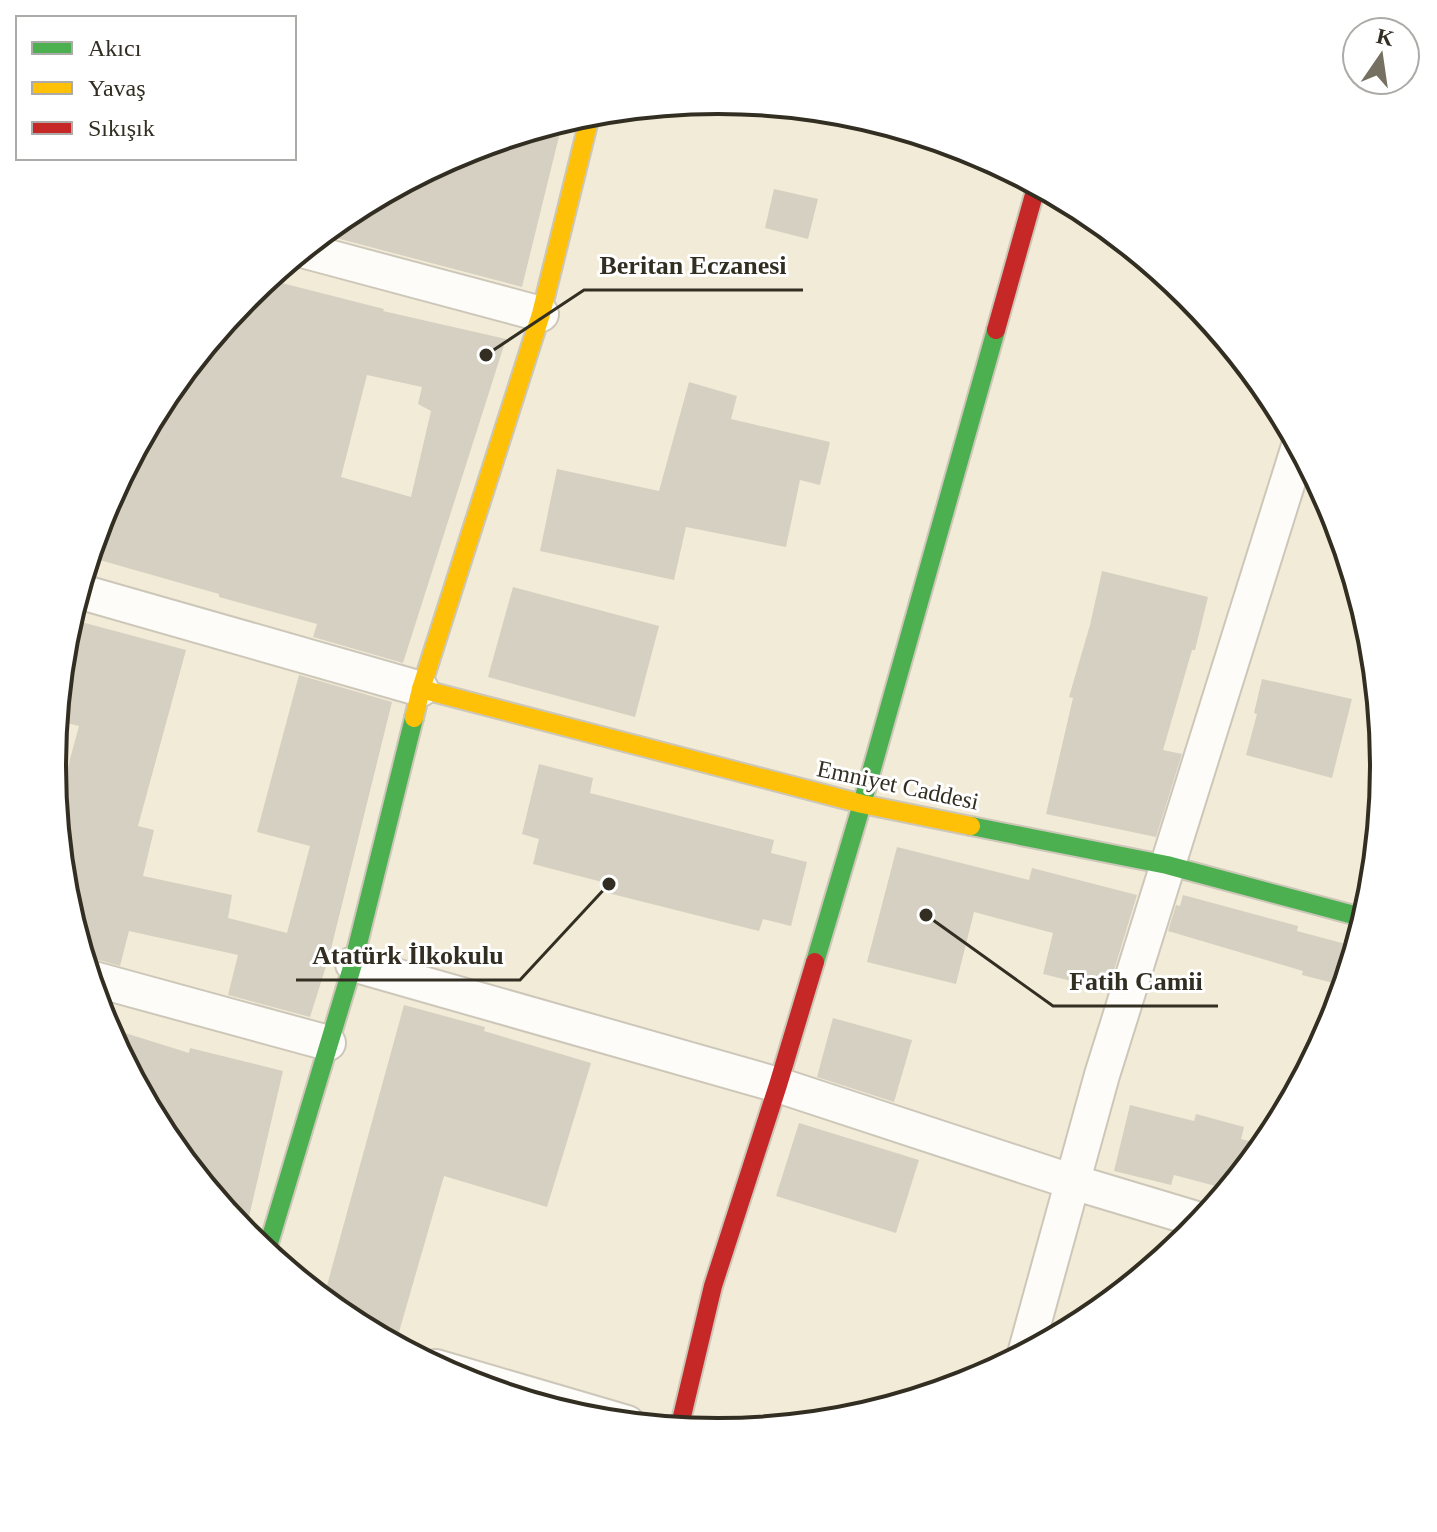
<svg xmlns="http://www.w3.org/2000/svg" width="1437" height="1532" viewBox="0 0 1437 1532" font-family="'Times New Roman',serif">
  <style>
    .building { fill: #d5d0c1; fill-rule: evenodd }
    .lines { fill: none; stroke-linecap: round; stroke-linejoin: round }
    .street-casing { stroke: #cdc7b9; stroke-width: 38 }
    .fast-casing { stroke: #cdc7b9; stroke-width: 22 }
    .slow-casing { stroke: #cdc7b9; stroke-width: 22 }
    .jam-casing { stroke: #cdc7b9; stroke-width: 22 }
    .street { stroke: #fdfcf9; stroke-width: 34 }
    .fast { stroke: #4caf50; stroke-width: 18 }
    .slow { stroke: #ffc107; stroke-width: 18 }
    .jam { stroke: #c62828; stroke-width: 18 }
    .labels { text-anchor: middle; stroke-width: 6; stroke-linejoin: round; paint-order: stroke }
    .street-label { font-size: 24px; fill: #332e22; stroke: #fff }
    .rim { fill: none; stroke: #332e22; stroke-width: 4 }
    .leader { fill: none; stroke: #332e22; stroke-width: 3 }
    .callout-dot { fill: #332e22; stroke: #fff; stroke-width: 3 }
    .callout-label { font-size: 26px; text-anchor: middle; font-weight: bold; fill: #332e22; stroke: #fff; stroke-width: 6; stroke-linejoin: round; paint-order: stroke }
  </style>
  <rect width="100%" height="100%" fill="#f2ebd8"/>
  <!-- building -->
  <g class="building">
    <polygon points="563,120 522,287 321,234 349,212 464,150"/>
    <polygon points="774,189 818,199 808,239 765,228"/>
    <path d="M266,279l118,30 -1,2 123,28 -103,324 -90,-26 4,-13 -98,-27v-3l-130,-37 14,-46 62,-116 83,-101zM367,375l55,12 -4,17 13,7 -20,86 -70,-20z"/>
    <polygon points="689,382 737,396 731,419 830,442 820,485 800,480 786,547 686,527 674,580 540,551 557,469 659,491"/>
    <polygon points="1102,571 1208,597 1195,650 1192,650 1163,750 1182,754 1156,837 1046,814 1073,698 1069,697 1090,625"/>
    <polygon points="513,587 659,626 635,717 488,677"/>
    <polygon points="70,619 186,650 138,826 154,830 143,876 232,895 228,918 287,933 310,846 257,832 299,675 392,702 329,957 310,1017 228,995 238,955 129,931 120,966 95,959 84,959 65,896 54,791 61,792 79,726 56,720 65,636"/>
    <polygon points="1262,679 1352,699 1332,778 1246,755 1257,714 1254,713"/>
    <polygon points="539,764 593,778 590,793 774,840 771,853 807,862 791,926 763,919 759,931 604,892 606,883 533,864 539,839 522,834"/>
    <polygon points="897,847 1029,880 1032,868 1137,895 1108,990 1043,974 1053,933 974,912 956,984 867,962"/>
    <polygon points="1183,895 1298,926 1297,931 1357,947 1345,986 1302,975 1303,971 1168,931 1176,905 1180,906"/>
    <polygon points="404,1005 485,1027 484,1031 591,1063 547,1207 444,1176 399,1332 344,1317 323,1300"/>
    <polygon points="833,1018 912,1040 894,1102 817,1077"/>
    <polygon points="106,1027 189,1053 190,1048 283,1071 248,1221 231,1217 164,1136"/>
    <polygon points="1130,1105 1194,1121 1196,1114 1244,1127 1241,1139 1265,1145 1230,1188 1223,1188 1174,1175 1171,1185 1114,1171"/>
    <polygon points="799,1123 919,1160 896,1233 776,1196"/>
  </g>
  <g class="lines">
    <!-- street casing -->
    <g class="street-casing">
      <g id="street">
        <polyline points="302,250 541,314"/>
        <polyline points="78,591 421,689"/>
        <polyline points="353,964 778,1085 1073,1182 1203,1221"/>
        <polyline points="90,978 328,1043"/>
        <polyline points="1025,1354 1102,1075 1299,446"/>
        <polyline points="436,1367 627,1423"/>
      </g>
    </g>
    <!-- fast casing -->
    <g class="fast-casing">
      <g id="fast">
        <polyline points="971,826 1167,865 1365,918"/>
        <polyline points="815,962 862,804 996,330"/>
        <polyline points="266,1253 353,964 414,718"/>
      </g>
    </g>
    <!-- slow casing -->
    <g class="slow-casing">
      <g id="slow">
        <polyline points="421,689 862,804 971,826"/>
        <polyline points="414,718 421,689 541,314 591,112"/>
      </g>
    </g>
    <!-- jam casing -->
    <g class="jam-casing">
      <g id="jam">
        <polyline points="996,330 1037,184"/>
        <polyline points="679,1429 713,1286 778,1085 815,962"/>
      </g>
    </g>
    <!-- street -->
    <use href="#street" class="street"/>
    <!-- fast -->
    <use href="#fast" class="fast"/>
    <!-- slow -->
    <use href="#slow" class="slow"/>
    <!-- jam -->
    <use href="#jam" class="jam"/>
  </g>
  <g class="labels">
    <!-- street labels -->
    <g class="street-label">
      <text transform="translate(898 785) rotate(12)" y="8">Emniyet Caddesi</text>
    </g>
  </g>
  <!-- crop -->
  <path d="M0 0H1437V1532H0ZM66 766a652 652 0 1 1 1304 0a652 652 0 1 1-1304 0Z" fill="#fff" fill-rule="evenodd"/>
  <path class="rim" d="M66 766a652 652 0 1 1 1304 0a652 652 0 1 1-1304 0Z"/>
  <!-- callouts -->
  <path class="leader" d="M486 355L584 290H803M609 884L520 980H296M926 915L1053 1006H1218"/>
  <g class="callout-dot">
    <circle cx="486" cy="355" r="8"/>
    <circle cx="609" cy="884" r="8"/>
    <circle cx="926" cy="915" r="8"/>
  </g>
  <g class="callout-label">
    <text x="693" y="274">Beritan Eczanesi</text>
    <text x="408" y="964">Atatürk İlkokulu</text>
    <text x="1136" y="990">Fatih Camii</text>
  </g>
  <!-- legend -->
  <rect x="16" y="16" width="280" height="144" fill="#ffffff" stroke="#adaba7" stroke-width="2"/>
  <rect x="32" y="42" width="40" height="12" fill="#4caf50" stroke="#adaba7" stroke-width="2"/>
  <text x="88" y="56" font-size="24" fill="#332e22">Akıcı</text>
  <rect x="32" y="82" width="40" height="12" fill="#ffc107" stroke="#adaba7" stroke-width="2"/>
  <text x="88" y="96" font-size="24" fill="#332e22">Yavaş</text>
  <rect x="32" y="122" width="40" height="12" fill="#c62828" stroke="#adaba7" stroke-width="2"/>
  <text x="88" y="136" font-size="24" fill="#332e22">Sıkışık</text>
  <!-- north arrow -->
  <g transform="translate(1381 56) rotate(13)"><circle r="38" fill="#ffffff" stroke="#adaba7" stroke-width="2"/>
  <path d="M0-6L14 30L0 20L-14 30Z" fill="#767062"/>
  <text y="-12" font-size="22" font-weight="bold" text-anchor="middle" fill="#332e22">K</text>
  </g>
</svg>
